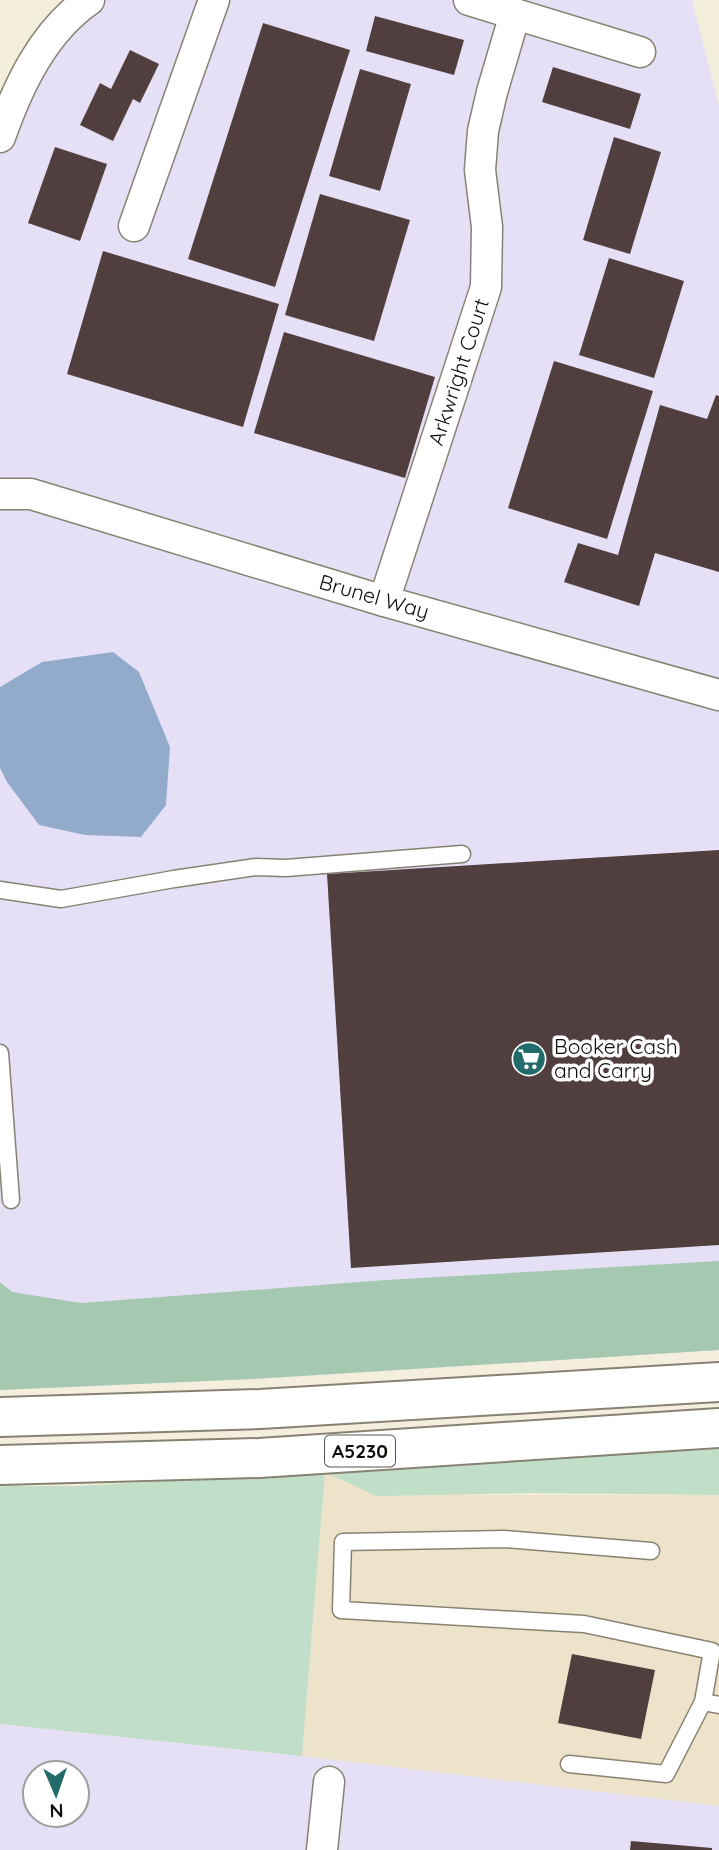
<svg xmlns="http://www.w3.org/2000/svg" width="719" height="1850" viewBox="0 0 719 1850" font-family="Quicksand,sans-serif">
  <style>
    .built { fill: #ece3ca }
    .industrial { fill: #e6e0f6; fill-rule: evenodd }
    .green { fill: #c1dec9 }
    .forest { fill: #a5c9b0 }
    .water { fill: #92abca }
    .building { fill: #503f3e }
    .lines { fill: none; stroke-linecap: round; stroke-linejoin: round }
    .service-casing { stroke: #888272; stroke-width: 19 }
    .minor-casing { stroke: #888272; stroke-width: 33 }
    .primary-casing { stroke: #888272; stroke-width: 42 }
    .service { stroke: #fff; stroke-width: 16 }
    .minor { stroke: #fff; stroke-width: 30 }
    .primary { stroke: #fff; stroke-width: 38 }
    .labels { text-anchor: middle; stroke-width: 7; stroke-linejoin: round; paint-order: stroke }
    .shield { fill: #fff; stroke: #575651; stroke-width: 2 }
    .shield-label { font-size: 19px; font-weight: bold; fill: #0f0d07 }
    .street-label { font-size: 21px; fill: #0f0d07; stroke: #fff }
    .poi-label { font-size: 21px; fill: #0f0d07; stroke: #fff; text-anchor: start }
  </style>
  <rect width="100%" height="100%" fill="#f4eedc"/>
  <!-- built -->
  <polygon class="built" points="325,1472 471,1495 719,1495 719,1806 302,1756"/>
  <!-- industrial -->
  <g class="industrial">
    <polygon points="89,0 692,0 719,106 719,1350 253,1379 0,1390 0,137"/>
    <path d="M0,1724l302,32 417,50v44h-719zM35,1773h42v42h-42z"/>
  </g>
  <!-- green -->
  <polygon class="green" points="719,1449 719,1495 530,1493 376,1496 325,1472 302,1756 0,1724 0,1486 78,1486"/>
  <!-- forest -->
  <polygon class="forest" points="719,1261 719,1350 253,1379 0,1390 0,1282 12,1292 81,1303 386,1280"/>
  <!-- water -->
  <polygon class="water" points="113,652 139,672 170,747 166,805 141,837 85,835 39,825 7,782 0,768 0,687 42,662"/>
  <!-- building -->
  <g class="building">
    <polygon points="375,16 464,40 454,75 366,51"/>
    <polygon points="263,23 350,50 275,287 188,259"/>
    <polygon points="130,50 159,64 140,103 133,99 113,141 80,125 100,83 111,89"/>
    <polygon points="553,67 641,94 630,129 542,102"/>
    <polygon points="360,69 411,84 380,191 329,176"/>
    <polygon points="614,137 661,152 630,254 583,240"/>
    <polygon points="55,147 107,164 80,241 28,223"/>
    <polygon points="320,194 410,220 374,341 285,315"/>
    <polygon points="103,251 279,304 243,427 67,374"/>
    <polygon points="609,258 684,281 654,378 579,355"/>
    <polygon points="284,332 435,377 405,478 254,433"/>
    <polygon points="554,361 653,391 607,539 508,508"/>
    <polygon points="716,395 719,396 719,572 655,553 639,606 564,582 578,543 618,555 660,405 707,419"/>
    <polygon points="719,850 719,1245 351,1268 327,874"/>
    <polygon points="572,1654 655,1670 641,1739 558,1723"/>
    <polygon points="631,1841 712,1848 712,1850 630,1850"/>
  </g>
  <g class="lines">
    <!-- service casing -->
    <g class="service-casing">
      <g id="service">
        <polyline points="0,890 61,899 174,879 256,867 286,868 462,854"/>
        <polyline points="0,1053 11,1200"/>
        <polyline points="651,1551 505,1539 343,1542 341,1610 584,1624 712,1651 703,1702"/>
        <polyline points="569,1764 666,1774 703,1702 719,1705"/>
      </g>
    </g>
    <!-- minor casing -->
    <g class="minor-casing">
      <g id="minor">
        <polyline points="469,0 640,52"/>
        <path d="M0,137c18,-51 43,-105 89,-137"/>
        <polyline points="134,226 214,0"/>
        <polyline points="0,494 31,494 384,601 719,695"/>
        <polyline points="384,601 486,287 487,227 480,170 483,131 492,92 515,14"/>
        <polyline points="322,1850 329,1782"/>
      </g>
    </g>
    <!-- primary casing -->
    <g class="primary-casing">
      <g id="primary">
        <polyline points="0,1417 260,1409 719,1382"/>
        <polyline points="0,1465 259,1458 719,1428"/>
      </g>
    </g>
    <!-- service -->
    <use href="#service" class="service"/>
    <!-- minor -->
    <use href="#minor" class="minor"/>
    <!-- primary -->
    <use href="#primary" class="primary"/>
  </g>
  <!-- icons -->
  <defs>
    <g id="supermarket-disc" transform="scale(1.75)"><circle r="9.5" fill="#216c6a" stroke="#fff"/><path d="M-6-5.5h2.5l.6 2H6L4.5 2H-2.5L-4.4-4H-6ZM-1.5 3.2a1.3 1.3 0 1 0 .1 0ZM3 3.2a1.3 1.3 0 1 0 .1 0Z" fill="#fff"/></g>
  </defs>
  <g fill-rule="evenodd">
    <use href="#supermarket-disc" x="529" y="1059"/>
  </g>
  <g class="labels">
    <!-- shield labels -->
    <rect class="shield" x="325" y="1435.5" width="70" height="31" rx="5"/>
    <g class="shield-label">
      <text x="360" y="1458">A5230</text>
    </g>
    <!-- street labels -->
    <g class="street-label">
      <text transform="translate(459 372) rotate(-72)" y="7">Arkwright Court</text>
      <text transform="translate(374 597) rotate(16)" y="7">Brunel Way</text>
    </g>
    <!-- poi labels -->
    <g class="poi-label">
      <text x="554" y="1054">Booker Cash<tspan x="554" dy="24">and Carry</tspan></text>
    </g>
  </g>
  <!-- north arrow -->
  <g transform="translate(56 1794) rotate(178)"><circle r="33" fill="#ffffff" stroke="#9f9e9c" stroke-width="2"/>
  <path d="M0-5L12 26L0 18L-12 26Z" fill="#216c6a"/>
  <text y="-10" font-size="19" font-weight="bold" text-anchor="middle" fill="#0f0d07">N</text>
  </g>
</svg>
